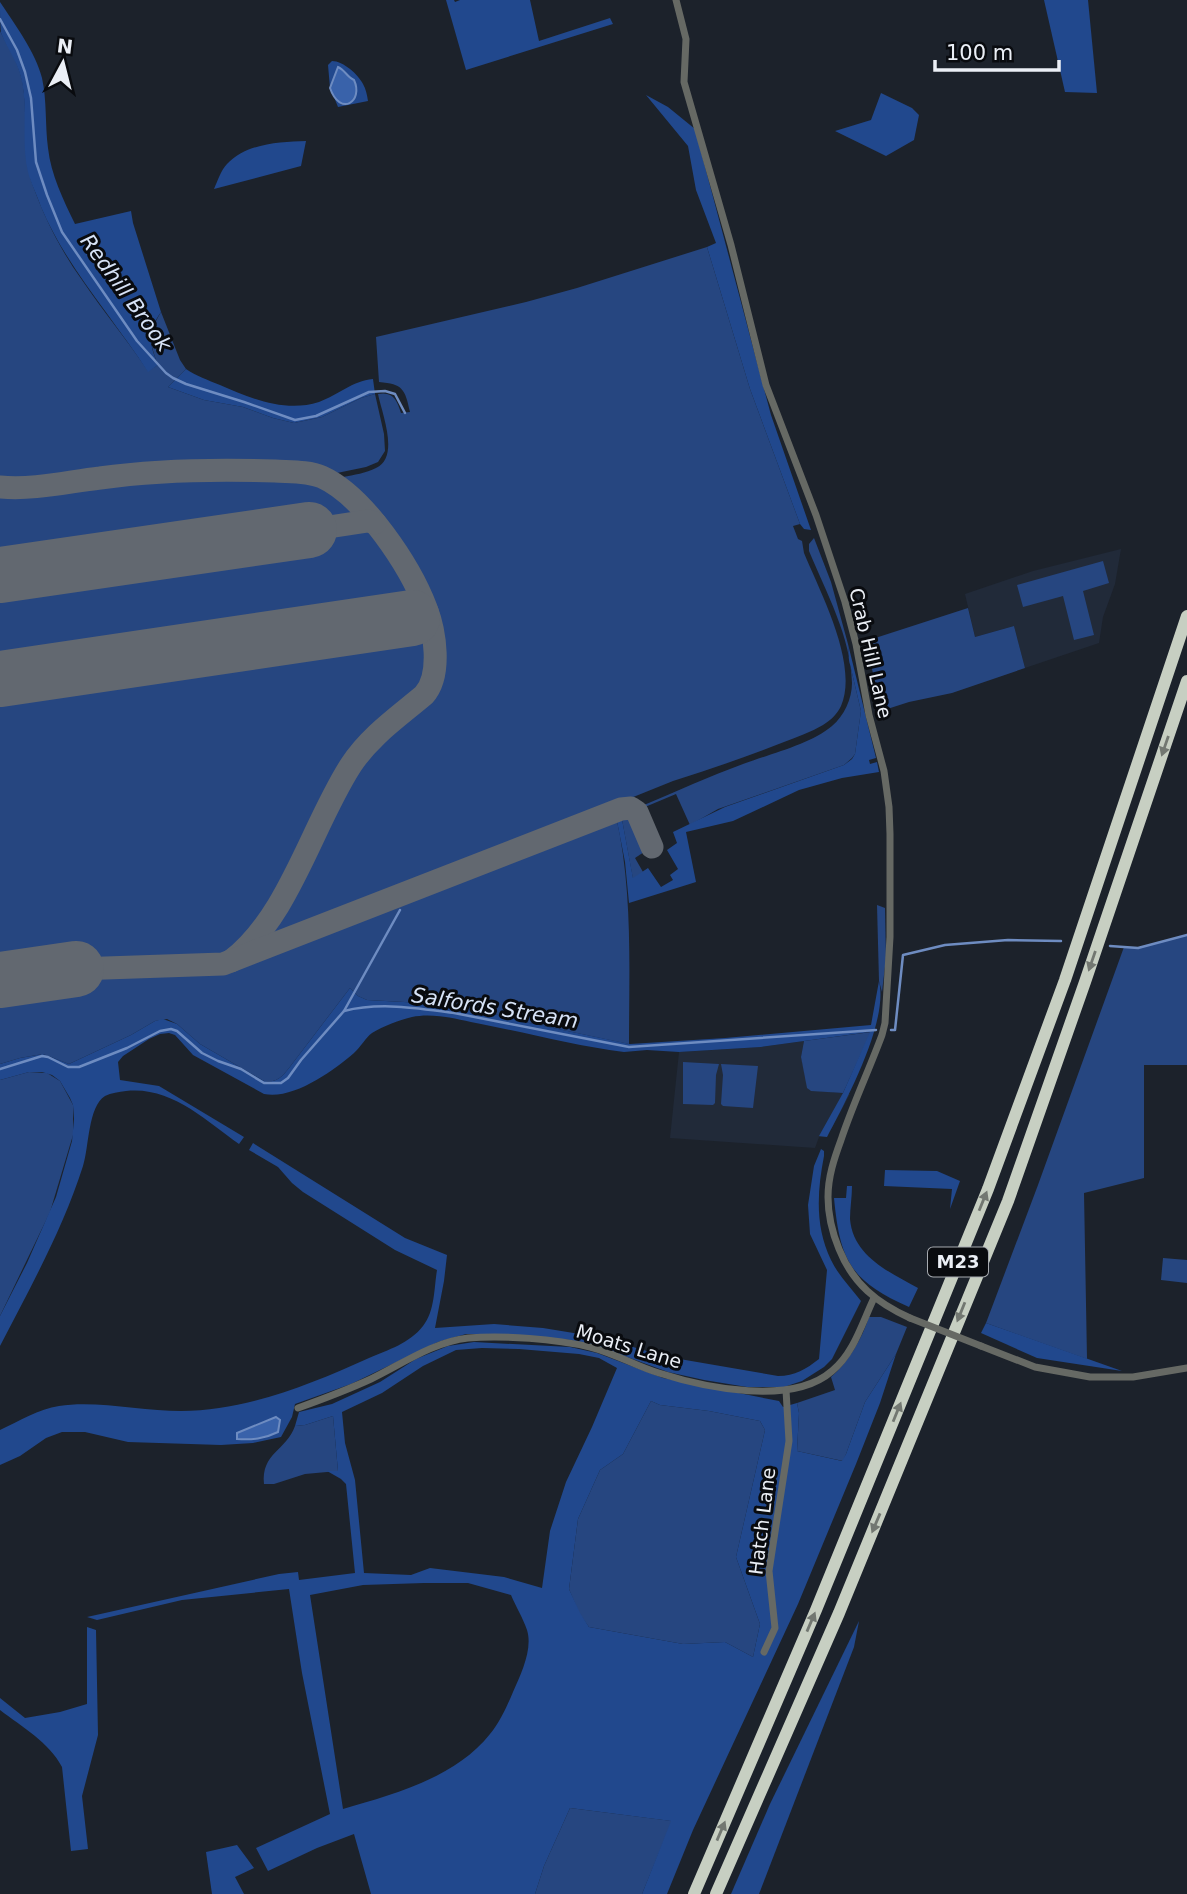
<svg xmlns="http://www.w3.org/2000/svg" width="1187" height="1894" viewBox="0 0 1187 1894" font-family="'DejaVu Sans',sans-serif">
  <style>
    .built { fill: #212a39 }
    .green { fill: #264680 }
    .forest { fill: #21488d; fill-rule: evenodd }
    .water { fill: #3962aa; stroke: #6e8cc1; stroke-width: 2 }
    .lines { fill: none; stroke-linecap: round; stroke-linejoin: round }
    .stream { stroke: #6e8cc1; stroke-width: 2.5 }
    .taxiway { stroke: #626870; stroke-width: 23 }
    .runway { stroke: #626870; stroke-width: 56 }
    .minor { stroke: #666964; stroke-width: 7 }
    .motorway { stroke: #c7cfc2; stroke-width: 12 }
    .minor-bridge { stroke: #666964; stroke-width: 7 }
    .oneway { fill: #727771 }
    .labels { text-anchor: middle; stroke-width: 6; stroke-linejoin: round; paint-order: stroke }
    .shield { fill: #090b0f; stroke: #a7abb1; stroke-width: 2 }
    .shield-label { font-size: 18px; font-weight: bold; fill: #ebeff6 }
    .street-label { font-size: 19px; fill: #ebeff6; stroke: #090b0f }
    .water-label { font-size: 21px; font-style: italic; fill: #d7e3f7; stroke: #090b0f }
  </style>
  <rect width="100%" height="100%" fill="#1c222b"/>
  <!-- built -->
  <g class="built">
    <polygon points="1121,549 1115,584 1103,617 1099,643 1025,668 1014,626 975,637 965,594 1033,571"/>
    <polygon points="804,1041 801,1057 809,1090 850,1094 827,1137 819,1137 815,1148 670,1138 679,1052 761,1047"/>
  </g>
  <!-- green -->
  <g class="green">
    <path d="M0,31c8,16 18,31 22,49 7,35 -2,70 11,106 12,33 28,65 49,94 21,31 45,60 66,91l10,-6c-9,-23 -10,-32 3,-53l19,48 6,9 -18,18 36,13 39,7 30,11 21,5 28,-6 39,-19 14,-4 9,40 1,17 -7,11 -12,5 -29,6 -26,-5 -48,-2 -91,1 -50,3 -88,13 -34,-1z"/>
    <path d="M707,247l43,142 50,135 -7,2 5,13 4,2 2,12c16,39 55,111 37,153 -4,8 -10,14 -18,19 -12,7 -26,12 -39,17 -37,15 -74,27 -111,39l-395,159 -10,-1 -2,-4 2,-5 20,-32 50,-100 19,-32 30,-34 41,-32 8,-12 3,-9 1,-44 -3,-16 -7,-16 -46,-79 -13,-15 -30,-27 2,-5c11,-2 23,-4 33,-9 24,-11 6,-54 2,-74 15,-3 19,6 23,19l9,-1c-5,-23 -7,-28 -31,-30l-3,-45 150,-35 51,-14z"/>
    <path d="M251,476c19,0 47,-2 64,4 9,2 16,9 23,15 37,31 76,84 88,131 4,18 4,40 -1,59l-45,37 -12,13 -38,55 -32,67 -28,51 -23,31 -12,12 -8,6 -11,3 -89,2 -39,-2 -88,12v-479l29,1 95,-14z"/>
    <path d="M814,538l17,44 17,62 1,16 12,51 -6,43 -3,4 -8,7 -126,44 -28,16 -14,-31 -31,13 -1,-2c33,-14 66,-29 99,-41 27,-10 68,-20 89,-38 12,-10 20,-27 20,-43 -1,-46 -26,-91 -43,-132v-7z"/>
    <polygon points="1103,561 1109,583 1083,591 1094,635 1074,640 1063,596 1023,607 1017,585"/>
    <polygon points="968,608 975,637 1014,626 1025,668 952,693 909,702 881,711 866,641"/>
    <polygon points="627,813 644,852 635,858 643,872 633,879 621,814"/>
    <path d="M616,816c17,76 13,150 13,228l-100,-21 -70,-18 -92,-5 -9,-4 -8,-8 -61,80c-7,9 -13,15 -25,13l-64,-37 -23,-20 -10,-5 -12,2 -24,14 -62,29 -26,-10 -23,4 -20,6v-75l108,-16 120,-4 293,-118z"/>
    <polygon points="877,905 885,908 886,958 882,992 879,981"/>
    <polygon points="1187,935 1187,1065 1144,1065 1144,1178 1084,1193 1087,1359 986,1323 1038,1185 1124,947 1138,948"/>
    <polygon points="871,1032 843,1093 811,1091 807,1088 801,1057 804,1041"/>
    <polygon points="683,1062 719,1064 716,1075 715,1103 713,1105 683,1104"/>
    <polygon points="721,1064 758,1066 753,1108 723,1106 721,1104 723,1075"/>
    <polygon points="29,1072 47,1073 60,1081 73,1105 73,1135 50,1212 0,1316 0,1080"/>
    <polygon points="1163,1258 1187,1260 1187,1283 1161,1280"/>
    <path d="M869,1317h12l26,10 -11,27 -31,48 -19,52 -3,7 -46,-10 2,-38 -2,-10 38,-13 -4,-13c18,-15 31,-39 38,-60z"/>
    <polygon points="651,1401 660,1405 709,1411 760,1421 765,1430 736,1557 760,1624 753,1657 725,1642 683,1644 589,1627 579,1613 569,1589 578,1519 600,1470 623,1454"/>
    <path d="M333,1416l5,55 -33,3 -31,10h-10c-3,-31 22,-33 31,-58l10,-1z"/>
    <polygon points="570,1808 672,1821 642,1894 535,1894 544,1866"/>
  </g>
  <!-- forest -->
  <g class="forest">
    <polygon points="446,0 454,0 455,2 460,0 530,0 539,41 610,18 613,24 466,70"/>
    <polygon points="1044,0 1088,0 1097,93 1065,92"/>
    <path d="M0,2c14,21 36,51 42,76 5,22 3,47 6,70 3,27 15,51 27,76l56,-13 2,12 28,89c-14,20 -12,31 -3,53l-10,7c-36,-56 -81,-104 -107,-165 -4,-12 -10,-23 -13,-35 -7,-30 0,-60 -6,-90 -3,-18 -14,-32 -21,-49 -1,-8 -1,-22 -1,-31z"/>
    <path d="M332,61c11,0 26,13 31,23 3,5 4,11 5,17l-30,6 -4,-10 8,8 14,-9 1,-9 -8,-9 -13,-7c1,7 -5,11 -6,17l-2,-23z"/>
    <polygon points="881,93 912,108 919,115 914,140 886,156 835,131 871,120"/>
    <polygon points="646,95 668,107 695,129 771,415 811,530 804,529 800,524 750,389 707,247 716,243 696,190 688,146"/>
    <path d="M306,141l-5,25 -87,23c4,-9 7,-19 13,-25 20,-21 53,-22 79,-23z"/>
    <path d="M186,369c10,7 22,11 34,16 30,13 65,28 99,17 19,-7 33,-21 54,-23l2,15 -14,4 -39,19 -28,6 -21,-5 -30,-11 -39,-7 -36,-13z"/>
    <polygon points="848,644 876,758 869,760 870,764 877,762 879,772 842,778 799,790 733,821 686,832 696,882 629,903 625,862 616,816 621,814 633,878 648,868 661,887 673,880 670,875 678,869 667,850 677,843 673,832 725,807 844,765 852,759 855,754 861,711 849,660"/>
    <path d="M879,981c10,40 -33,120 -52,156l-8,-1 24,-43 27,-61 -109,15 -82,5 -32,-2 -23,2c-48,-6 -96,-19 -143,-28 -21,-4 -47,-12 -69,-7 -12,3 -29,9 -40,16 -7,5 -11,14 -18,20 -21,18 -61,47 -90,41l-71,-39 -18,-20 -6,-2 -9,1 -11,5 -26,17 -5,6 2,18 39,6 85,51 -5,7c-34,-24 -68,-58 -113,-53 -7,1 -15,2 -21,5 -17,10 -16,52 -22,70 -20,63 -53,122 -83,180v-30l27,-53 29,-66 16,-56 2,-22 -1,-14 -3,-7 -10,-17 -8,-6 -10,-3h-13l-29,8v-16l20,-6 23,-4 26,10 62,-29 24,-14 8,-2 14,5 23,20 64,37c12,2 18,-4 25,-13l61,-80 8,8 9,4 92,5 70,18 101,21 95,-6 146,-13z"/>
    <path d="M253,1143l152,95 42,17 -3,26 -9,47 59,-4 49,4 55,9 70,20 110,19c17,0 28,-7 41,-17l8,-89 -17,-36 -2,-29 6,-39 7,-17 3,2v5c-7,36 -9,71 7,104 7,15 20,28 30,41l-29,58 -8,8 -22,14 -18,6h-37l-43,-7 -36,-8 -71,-26 -27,-6 -69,-6h-35l-28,8 -87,42 -56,20 -3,13 -11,20 -28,6 -32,2 -93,-3 -43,-10h-23l-16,6 -26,18 -20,9v-35c19,-9 39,-21 59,-24 36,-6 84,5 122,5 67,-1 128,-26 188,-53 19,-8 41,-15 54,-32 12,-15 11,-38 14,-56l-42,-20 -92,-58 -11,-9 -14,-16 -29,-17z"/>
    <polygon points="885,1170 937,1171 960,1181 950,1209 952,1189 884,1186"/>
    <path d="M847,1186h5c0,11 -2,22 -2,33 3,37 39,53 68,69l-9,19c-59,-26 -69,-47 -75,-109h12z"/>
    <polygon points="986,1323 1122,1371 1037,1358 981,1333"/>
    <path d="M474,1342l96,5 27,6 66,25 116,23 4,6 14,-4 2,10 -2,38 45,10 4,-7 19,-52 31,-48 -16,49 -24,61 -58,140 -105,226 -26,64h-25l29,-73 -101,-13 -26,58 -9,28h-164l-17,-60 -37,14 -49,23 -12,-23 74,-34 -28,-141 -13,-84 -107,11 -85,20 -10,-3 192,-43 19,-2 1,8 56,-7 -9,-89 -5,-5 -14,-8h11l-5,-55 -28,9 -10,1 4,-14 33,-8 48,-22 36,-23 32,-13zM482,1348l37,1 60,5 20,4 18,10 -25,59 -26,55 -16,49 -8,57 -38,-11 -74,-9 -19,7 -47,-2 -9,-93 -10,-37 -3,-31 40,-19 41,-27 33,-16zM651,1401l9,4 49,6 51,10 5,9 -29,127 24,67 -7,33 -28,-15 -42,2 -94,-17 -9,-14 -11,-24 9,-70 22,-49 23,-16zM424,1583h44l43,12c5,12 12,23 16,35 6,19 -6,44 -14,62 -6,14 -13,30 -23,42 -35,44 -96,60 -147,75l-33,-214 53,-10z"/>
    <polygon points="859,1621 854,1647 759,1894 731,1894 770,1804"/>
    <path d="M87,1627l9,3 2,105 -16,61 6,53 -17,2 -9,-84c-13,-25 -40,-40 -62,-57v-12l25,20 35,-6 27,-8z"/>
    <polygon points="237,1845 254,1868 235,1877 244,1894 212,1894 206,1852"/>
  </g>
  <!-- water -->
  <g class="water">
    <path d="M338,67c7,3 9,10 16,13 10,22 -14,37 -24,8z"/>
    <path d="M276,1417l4,3 -2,12c-14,7 -26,8 -41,7v-6z"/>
  </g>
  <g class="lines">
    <!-- stream -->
    <g class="stream">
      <polyline points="0,19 17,50 25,72 31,98 36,162 47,195 62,232 137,341 166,373 173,378 186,384 244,402 295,420 316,416 369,392 385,391 395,394 405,413"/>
      <polyline points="1110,946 1138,948 1187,935"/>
      <path d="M344,1011c35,-9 74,-3 110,2l175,34 247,-17"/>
      <polyline points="454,1012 455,1001"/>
      <polyline points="891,1030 895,1030 903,955 945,945 1008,940 1061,941"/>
      <polyline points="0,1069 42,1056 48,1057 68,1067 79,1067 127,1048 160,1031 171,1029 177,1031 202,1053 218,1061 241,1069 264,1083 281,1083 288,1078 301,1060 344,1011 400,910"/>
    </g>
    <!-- taxiway -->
    <g class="taxiway">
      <path d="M0,487c34,3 66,-5 100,-9 57,-8 117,-9 175,-7 15,1 33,0 47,6 42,19 88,89 104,131 9,23 16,67 -2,87 -26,22 -54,41 -73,70 -39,60 -62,152 -120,196"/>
      <polyline points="309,530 368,521 375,523"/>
      <polyline points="76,969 223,964 621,809 631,808 637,812 652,847"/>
    </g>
    <!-- runway -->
    <g class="runway">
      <polyline points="0,575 309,530"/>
      <polyline points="0,679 412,618"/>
      <polyline points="0,980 76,969"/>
    </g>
    <!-- minor -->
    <g class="minor">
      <path d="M676,0l10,39 -2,43 47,163 35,140 50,130 29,87 11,42 13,71 15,56 5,36 1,27v103l-5,86 -3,12c-13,35 -29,69 -41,105 -7,19 -13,37 -13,57 0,18 4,35 11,52 14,35 38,54 71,69"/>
      <polyline points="981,1346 1035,1367 1090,1377 1133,1377 1187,1368"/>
      <path d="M298,1408c25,-9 49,-18 73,-29 31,-15 62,-37 97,-41 36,-3 87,1 122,9 24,6 46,19 69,26 47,15 133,33 173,-2 22,-18 30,-48 42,-73"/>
      <polyline points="764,1652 775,1628 769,1571 789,1441 786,1390"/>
    </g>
    <!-- motorway -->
    <g class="motorway">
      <polyline points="694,1894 816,1610 988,1189 1065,980 1187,616"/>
      <polyline points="716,1894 839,1613 1008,1201 1085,982 1187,681"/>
    </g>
    <!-- minor-bridge -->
    <polyline class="minor-bridge" points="910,1318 981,1346"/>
  </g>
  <!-- one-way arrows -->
  <defs><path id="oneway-solid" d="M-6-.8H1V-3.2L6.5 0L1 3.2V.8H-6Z" transform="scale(1.75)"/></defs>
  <g class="oneway">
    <use href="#oneway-solid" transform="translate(1165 746) rotate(109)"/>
    <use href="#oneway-solid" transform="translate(1092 961) rotate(109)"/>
    <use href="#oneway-solid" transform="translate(983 1201) rotate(-68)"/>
    <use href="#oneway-solid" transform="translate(961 1312) rotate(112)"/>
    <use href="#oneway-solid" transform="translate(897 1412) rotate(-68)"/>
    <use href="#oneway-solid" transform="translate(876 1523) rotate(113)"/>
    <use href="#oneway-solid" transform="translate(811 1622) rotate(-67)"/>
    <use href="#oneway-solid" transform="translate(721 1831) rotate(-67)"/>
  </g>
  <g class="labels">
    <!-- shield labels -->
    <rect class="shield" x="928" y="1247.5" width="60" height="29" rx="5"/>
    <g class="shield-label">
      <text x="958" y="1268">M23</text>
    </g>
    <!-- street labels -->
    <g class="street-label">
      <text transform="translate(871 653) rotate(77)" y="7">Crab Hill Lane</text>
      <text transform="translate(629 1346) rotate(17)" y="7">Moats Lane</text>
      <text transform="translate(762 1521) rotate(-83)" y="7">Hatch Lane</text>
    </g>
    <!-- water labels -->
    <g class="water-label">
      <text transform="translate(126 293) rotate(54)" y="7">Redhill Brook</text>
      <text transform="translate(495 1008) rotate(9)" y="7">Salfords Stream</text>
    </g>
  </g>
  <!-- north arrow -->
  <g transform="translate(63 63) rotate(7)" stroke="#090b0f" stroke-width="5" paint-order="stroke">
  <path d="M0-5L12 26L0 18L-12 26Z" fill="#ebeff6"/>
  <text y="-10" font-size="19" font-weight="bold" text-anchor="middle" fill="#ebeff6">N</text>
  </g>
  <!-- scale -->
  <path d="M935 60v10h124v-10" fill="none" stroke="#ebeff6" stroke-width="3.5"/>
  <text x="946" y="60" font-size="21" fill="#ebeff6" stroke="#090b0f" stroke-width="5" paint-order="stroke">100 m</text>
</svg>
